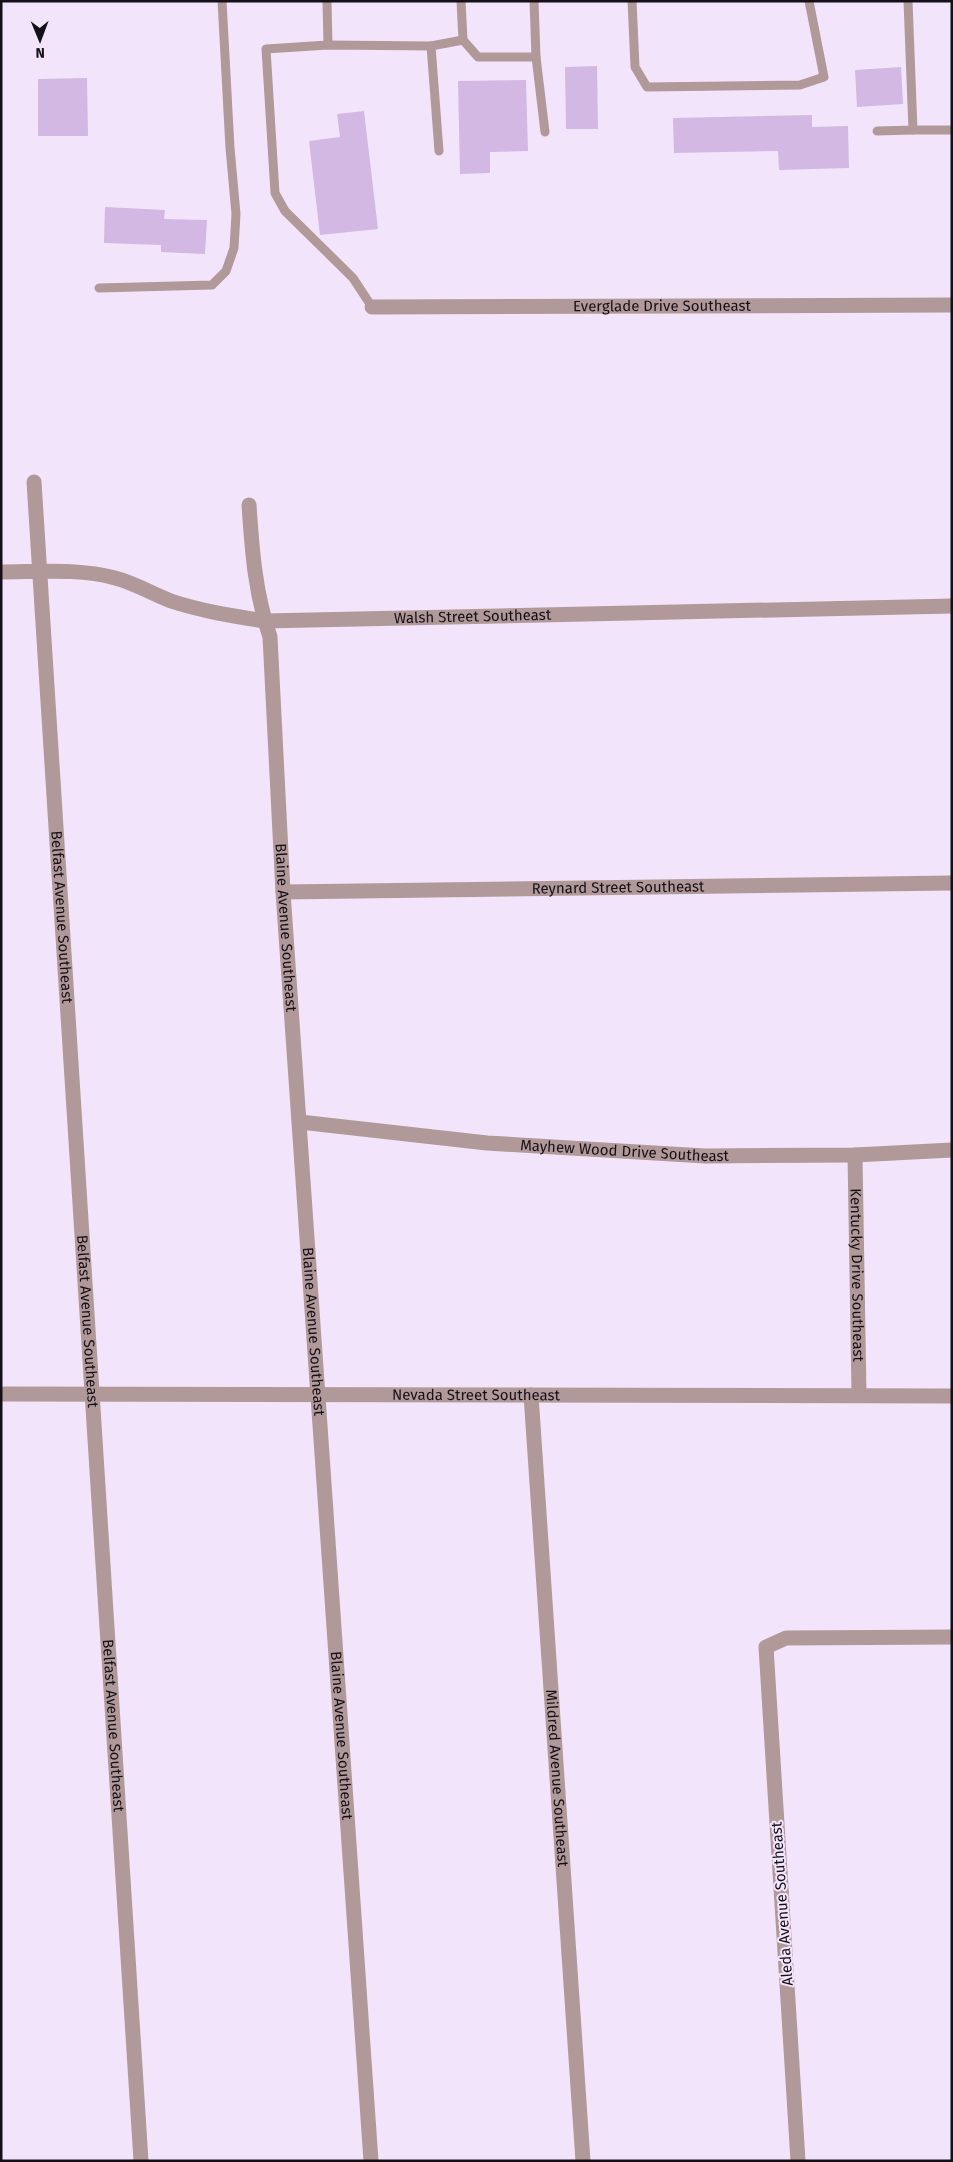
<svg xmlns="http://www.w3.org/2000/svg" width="953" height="2162" viewBox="0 0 953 2162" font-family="'Fira Sans',sans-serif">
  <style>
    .building { fill: #d2b8e3 }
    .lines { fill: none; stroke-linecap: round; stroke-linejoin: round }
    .service { stroke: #b29999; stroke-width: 9 }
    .minor { stroke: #b29999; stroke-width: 15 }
    .labels { text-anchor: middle; stroke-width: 4; stroke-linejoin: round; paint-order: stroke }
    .street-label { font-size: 15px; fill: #151018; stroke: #f2e5fb }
  </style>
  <rect width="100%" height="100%" fill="#f2e5fb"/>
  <!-- building -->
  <g class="building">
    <polygon points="597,66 598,129 566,129 565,67"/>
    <polygon points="901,67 903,104 857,107 855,70"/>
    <polygon points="87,78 88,136 38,136 38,79"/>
    <polygon points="526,80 528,151 490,152 490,173 460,174 458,81"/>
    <polygon points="364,111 378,229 320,235 309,141 340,137 337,114"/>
    <polygon points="812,115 812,127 848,126 849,168 779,170 778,151 674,153 673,118"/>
    <polygon points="105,207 165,210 164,219 207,220 205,254 161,252 161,245 104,243"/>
  </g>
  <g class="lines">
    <!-- service -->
    <g class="service">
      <polyline points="327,1 328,45"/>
      <polyline points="534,1 536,57 545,132"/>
      <polyline points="632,1 635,67 647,87 800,85 824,77 809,1"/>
      <polyline points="463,40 478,57 536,57"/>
      <polyline points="431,46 463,40 461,1"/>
      <polyline points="913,130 952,130"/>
      <polyline points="877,131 913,130 908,1"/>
      <polyline points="99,288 212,285 226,271 234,248 236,214 230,148 222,1"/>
      <polyline points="372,307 353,278 285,211 275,193 266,49 328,45 431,46 439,151"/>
    </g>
    <!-- minor -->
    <g class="minor">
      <path id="s1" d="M372,307l580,-2"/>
      <path id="s2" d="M34,482l107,1679"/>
      <path id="s3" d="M249,505c3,45 6,88 21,132l13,255 88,1269"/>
      <path id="s4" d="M1,572c37,0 78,-4 114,6 20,5 37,16 56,23 30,10 62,15 93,20l688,-15"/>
      <path id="s5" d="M283,892l669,-9"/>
      <path id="s6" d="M300,1122l187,21 218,13 150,-1 97,-5"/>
      <path id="s7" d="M855,1155l4,239"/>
      <path id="s8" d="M1,1394l951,2"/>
      <path id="s9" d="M531,1395l52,766"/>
      <polyline points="798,2161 766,1647 786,1638 952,1637"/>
    </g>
  </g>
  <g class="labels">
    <!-- street labels -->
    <g class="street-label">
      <text dy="5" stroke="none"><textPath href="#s1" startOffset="290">Everglade Drive Southeast</textPath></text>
      <text dy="5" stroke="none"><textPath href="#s4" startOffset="479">Walsh Street Southeast</textPath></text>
      <text dy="5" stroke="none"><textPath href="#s5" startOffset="335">Reynard Street Southeast</textPath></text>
      <text dy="5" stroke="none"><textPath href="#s2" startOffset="436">Belfast Avenue Southeast</textPath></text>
      <text dy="5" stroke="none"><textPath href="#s3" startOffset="425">Blaine Avenue Southeast</textPath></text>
      <text dy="5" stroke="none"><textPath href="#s6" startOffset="326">Mayhew Wood Drive Southeast</textPath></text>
      <text dy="5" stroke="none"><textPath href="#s7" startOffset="120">Kentucky Drive Southeast</textPath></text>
      <text dy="5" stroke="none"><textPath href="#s2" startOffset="841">Belfast Avenue Southeast</textPath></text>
      <text dy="5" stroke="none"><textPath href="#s3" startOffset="830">Blaine Avenue Southeast</textPath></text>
      <text dy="5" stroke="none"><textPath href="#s8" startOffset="475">Nevada Street Southeast</textPath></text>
      <text dy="5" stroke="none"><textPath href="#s2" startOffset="1246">Belfast Avenue Southeast</textPath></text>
      <text dy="5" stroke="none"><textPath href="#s3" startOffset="1235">Blaine Avenue Southeast</textPath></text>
      <text dy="5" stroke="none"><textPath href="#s9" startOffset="384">Mildred Avenue Southeast</textPath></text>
      <text transform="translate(782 1904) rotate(-94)" y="5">Aleda Avenue Southeast</text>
    </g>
  </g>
  <!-- border -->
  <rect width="953" height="2162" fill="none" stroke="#151018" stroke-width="5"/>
  <!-- north arrow -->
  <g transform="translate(40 40) rotate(179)" stroke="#f2e5fb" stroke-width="4" paint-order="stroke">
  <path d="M0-4L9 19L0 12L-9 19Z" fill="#151018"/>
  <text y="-8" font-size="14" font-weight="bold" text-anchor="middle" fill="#151018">N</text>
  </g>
</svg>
